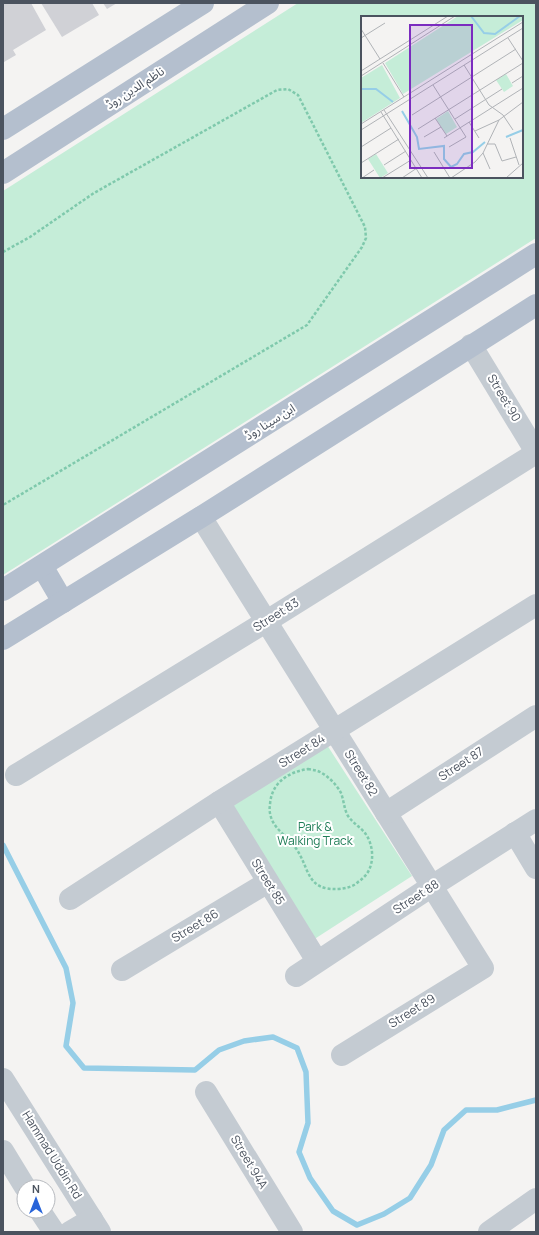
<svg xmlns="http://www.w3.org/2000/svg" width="539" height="1235" viewBox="0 0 539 1235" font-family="Manrope,'Noto Sans Arabic',sans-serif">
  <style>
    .green { fill: #c5edd8; fill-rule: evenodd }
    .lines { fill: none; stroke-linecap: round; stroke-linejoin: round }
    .stream { stroke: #96cee7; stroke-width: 5.5 }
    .building { fill: #d0d1d6 }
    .path { stroke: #7fc9ac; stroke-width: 2.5; stroke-dasharray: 3 2; stroke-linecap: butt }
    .minor { stroke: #c4cbd2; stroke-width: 22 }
    .major { stroke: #b4bfce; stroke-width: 22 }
    .labels { text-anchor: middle; stroke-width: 4; stroke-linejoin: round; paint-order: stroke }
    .street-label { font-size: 12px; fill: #4b535f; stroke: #fff }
    .park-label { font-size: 12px; fill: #1f7d57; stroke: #fff }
    .inset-river { fill: none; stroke: #96cee7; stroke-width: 2 }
    .inset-road { fill: none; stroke: #b0b3b7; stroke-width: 1 }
    .view { fill: #7b2cbf; fill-opacity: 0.15; stroke: #7b2cbf; stroke-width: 2 }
    .inset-edge { fill: none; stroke: #4b535f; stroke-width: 2 }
  </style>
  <rect width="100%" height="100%" fill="#f4f3f2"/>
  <!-- green -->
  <g class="green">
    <path d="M298,3h238v235l-533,337v-384zM362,17h160v160h-160z"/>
    <polygon points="327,745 412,876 313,940 228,809"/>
  </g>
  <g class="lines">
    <!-- stream -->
    <polyline class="stream" points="3,845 66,968 73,1003 66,1046 84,1068 195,1070 219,1050 244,1041 273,1037 297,1048 306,1072 308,1123 299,1152 310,1178 333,1211 357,1225 384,1214 410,1198 431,1165 444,1130 466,1110 497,1110 536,1100"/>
  </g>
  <!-- building -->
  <g class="building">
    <polygon points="3,3 31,3 46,30 13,50 16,55 4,62 3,59"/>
    <polygon points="41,3 92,3 99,15 62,37"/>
    <polygon points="103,3 117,3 107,9"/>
  </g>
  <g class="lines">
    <!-- path -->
    <g class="path">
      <polyline points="3,252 30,237 94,193 277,90 288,89 298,95 365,227 366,238 362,247 307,325 3,505"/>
      <path d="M308,769c4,1 8,1 12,3 8,4 17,13 21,21 3,8 3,16 7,23 5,7 12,11 17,17 9,12 10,32 0,43 -2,2 -4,4 -7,6 -5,5 -12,6 -19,7 -34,2 -29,-22 -44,-42 -7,-10 -18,-16 -23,-27 -2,-5 -3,-10 -2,-15 1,-22 18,-33 38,-36z"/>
    </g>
    <!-- minor -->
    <g class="minor">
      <polyline points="471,345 536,452"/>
      <polyline points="201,517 483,968 342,1055"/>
      <polyline points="16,775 267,621 536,453"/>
      <polyline points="219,802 317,961"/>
      <polyline points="386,813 536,716"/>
      <polyline points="515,833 536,868"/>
      <polyline points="70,899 219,802 536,605"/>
      <polyline points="122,970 268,882"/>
      <polyline points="296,976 432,886 536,820"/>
      <polyline points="3,1079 100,1232"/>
      <polyline points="206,1092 292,1232"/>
      <polyline points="3,1151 25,1187"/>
      <polyline points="40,1211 54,1232"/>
      <polyline points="70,1232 92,1219"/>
      <polyline points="489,1232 536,1199"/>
    </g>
    <!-- major -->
    <g class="major">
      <polyline points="3,129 203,3"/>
      <polyline points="3,173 268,3"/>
      <polyline points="42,566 63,602"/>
      <polyline points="3,590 536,254"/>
      <polyline points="3,639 201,517 536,305"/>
    </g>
  </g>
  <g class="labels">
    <!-- street labels -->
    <g class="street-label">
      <text transform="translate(135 88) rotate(-33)" y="4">ناظم الدین روڈ</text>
      <text transform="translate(504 398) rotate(59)" y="4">Street 90</text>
      <text transform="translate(270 422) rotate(-32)" y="4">ابن سینا روڈ</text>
      <text transform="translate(276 615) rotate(-32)" y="4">Street 83</text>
      <text transform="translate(302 751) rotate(-32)" y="4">Street 84</text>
      <text transform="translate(461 764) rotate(-33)" y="4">Street 87</text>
      <text transform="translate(361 773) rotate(58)" y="4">Street 82</text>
      <text transform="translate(268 882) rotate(58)" y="4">Street 85</text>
      <text transform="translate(416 897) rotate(-33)" y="4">Street 88</text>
      <text transform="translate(195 926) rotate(-31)" y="4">Street 86</text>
      <text transform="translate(412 1011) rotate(-32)" y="4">Street 89</text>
      <text transform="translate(52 1155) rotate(58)" y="4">Hammad Uddin Rd</text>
      <text transform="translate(249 1162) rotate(59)" y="4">Street 94A</text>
    </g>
    <!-- park labels -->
    <g class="park-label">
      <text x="315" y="831">Park &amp;<tspan x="315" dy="14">Walking Track</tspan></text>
    </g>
  </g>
  <!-- overview -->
  <g transform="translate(361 16)">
    <rect width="162" height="162" fill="#f4f3f2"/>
    <path d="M97,0h65v4l-120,74 -18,-31zM21,49l18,33 -39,25v-45zM145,58l7,12 -9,6 -8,-12zM87,95l9,16 -11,7 -10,-15zM15,138l12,19 -8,5 -12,-19z" fill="#c5edd8"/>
    <path class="inset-river" d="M110,0l13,17 11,1 25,-18M0,73h15l17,13M41,95l15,26 2,12 25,-3v13l7,8 6,-3 7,-10 9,-2 12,-10M145,121l17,-7"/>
    <path class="inset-road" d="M0,13l19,30M0,22l24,-15M147,22l15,23M22,47l21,34M103,49l25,40 14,10 10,15M0,55l87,-55M0,60l94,-60M151,67l11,-7M72,69l33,52 -17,10M23,94l44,68M20,96l41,66M51,99l104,-66M74,102l12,18M94,103l47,-30M108,106l10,16M0,108l162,-102M57,113l105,-66M0,114l162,-102M114,115l24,-11M63,121l17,-10M83,122l79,-50M149,122l9,27M126,128h8l7,17 14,-4M0,131l30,-19M73,136l16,26M122,137l7,16M0,147l38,-24M23,149l22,-14M1,162l12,-8M21,162l29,-18M41,162l15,-10M90,162l24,-16 8,-9 16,-33 24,-18M145,162l17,-15"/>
    <path class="view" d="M49,9h62v143h-62z"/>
    <rect width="162" height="162" class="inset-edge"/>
  </g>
  <!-- border -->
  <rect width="539" height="1235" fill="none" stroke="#4b535f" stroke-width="8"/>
  <!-- north arrow -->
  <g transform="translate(36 1199)"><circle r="19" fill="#ffffff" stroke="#b7babf"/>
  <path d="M0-3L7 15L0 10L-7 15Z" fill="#2864d9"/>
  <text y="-6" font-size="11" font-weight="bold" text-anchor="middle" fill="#4b535f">N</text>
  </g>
</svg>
